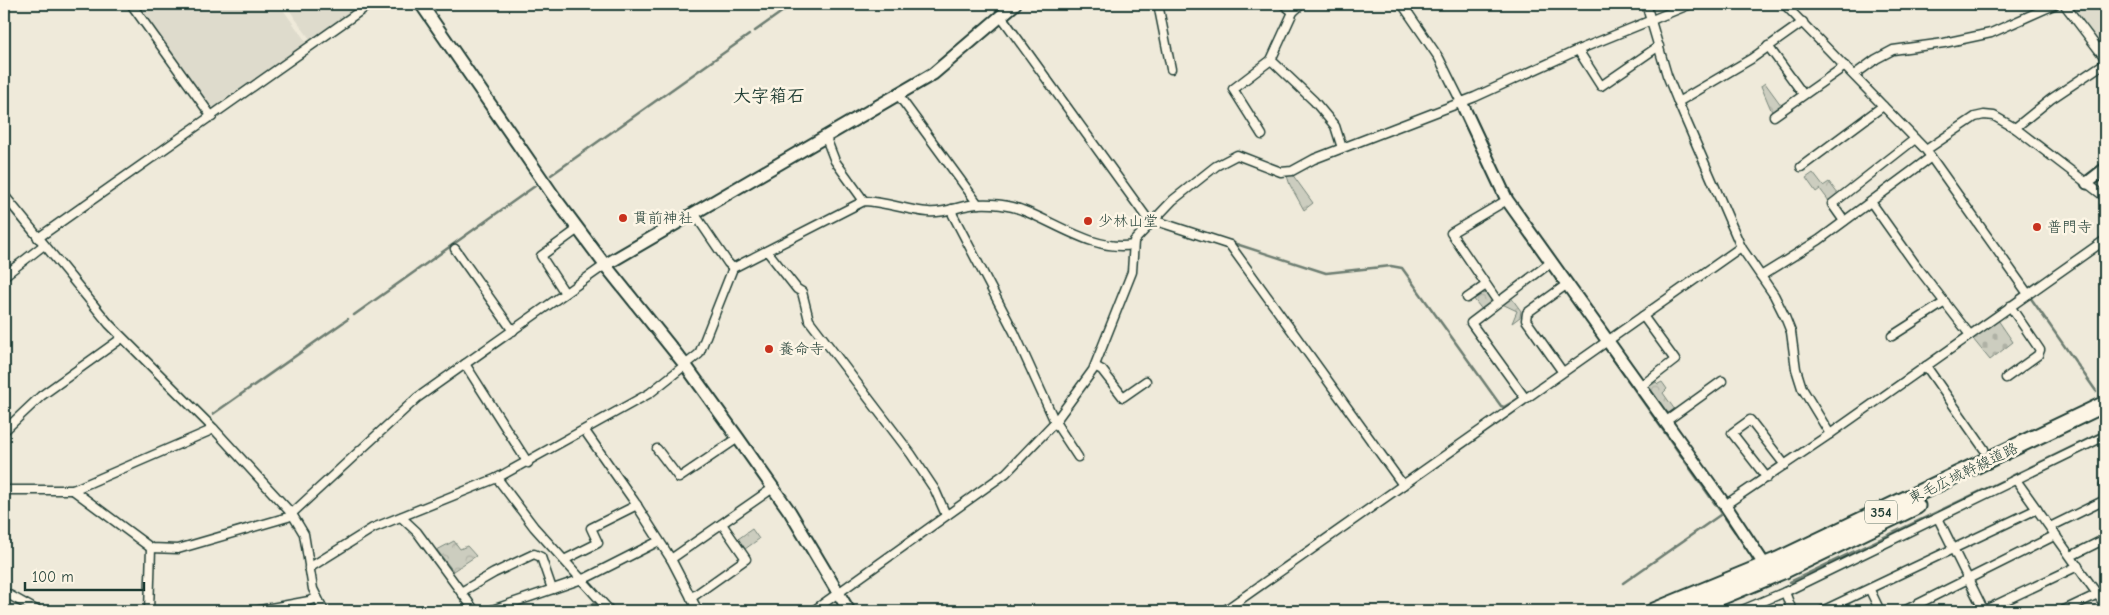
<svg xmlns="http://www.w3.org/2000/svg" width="2109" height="615" viewBox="0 0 2109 615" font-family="'Comic Neue','Klee One',sans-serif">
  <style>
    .built { fill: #dedbcc }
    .cemetery { fill: url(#cemetery-stones); stroke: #76857a }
    .park { fill: url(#park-crowns); stroke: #76857a }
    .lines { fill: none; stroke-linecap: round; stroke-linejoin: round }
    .stream { stroke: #6c7d71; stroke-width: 2.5 }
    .street-casing { stroke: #1f3d34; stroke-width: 11 }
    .secondary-casing { stroke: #1f3d34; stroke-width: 15 }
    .highway-casing { stroke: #1f3d34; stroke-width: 19 }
    .street { stroke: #fcf5e5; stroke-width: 8 }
    .secondary { stroke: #fcf5e5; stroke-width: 11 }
    .highway { stroke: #fcf5e5; stroke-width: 15 }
    .poi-dot { fill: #c8321e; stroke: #fcf5e5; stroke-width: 2 }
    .labels { text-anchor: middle; stroke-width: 5; stroke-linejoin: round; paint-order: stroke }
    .shield { fill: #fcf5e5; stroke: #617469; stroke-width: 1 }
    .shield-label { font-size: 14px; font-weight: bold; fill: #1f3d34 }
    .poi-label { font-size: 15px; fill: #1f3d34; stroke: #fcf5e5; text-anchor: start }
    .street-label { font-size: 15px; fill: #1f3d34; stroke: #fcf5e5 }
    .quarter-label { font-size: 18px; font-weight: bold; fill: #1f3d34; stroke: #fcf5e5 }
  </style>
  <defs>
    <pattern id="cemetery-stones" width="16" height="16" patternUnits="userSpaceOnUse" patternTransform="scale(1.25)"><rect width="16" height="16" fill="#cccdbf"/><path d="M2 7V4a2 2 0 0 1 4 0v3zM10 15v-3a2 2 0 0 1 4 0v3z" fill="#afb1a5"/></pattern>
    <pattern id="park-crowns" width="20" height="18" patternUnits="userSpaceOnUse" patternTransform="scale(1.25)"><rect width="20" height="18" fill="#cccdbf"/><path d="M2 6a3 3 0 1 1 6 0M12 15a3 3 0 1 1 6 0" fill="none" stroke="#afb1a5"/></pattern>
  </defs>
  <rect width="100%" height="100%" fill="#efeada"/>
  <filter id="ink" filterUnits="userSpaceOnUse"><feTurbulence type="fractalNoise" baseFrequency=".02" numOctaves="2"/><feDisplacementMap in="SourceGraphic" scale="10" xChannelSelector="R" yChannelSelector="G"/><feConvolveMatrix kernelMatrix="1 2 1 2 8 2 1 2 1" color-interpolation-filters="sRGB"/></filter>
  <g filter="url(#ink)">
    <!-- built -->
    <g class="built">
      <polygon points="136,4 279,4 307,43 212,111"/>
      <polygon points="285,4 366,4 312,42"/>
      <polygon points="2068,4 2105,4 2105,55"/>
    </g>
    <!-- cemetery -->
    <polygon class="cemetery" points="1998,320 2013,342 1990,360 1973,339"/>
    <!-- park -->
    <g class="park">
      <polygon points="1765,83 1781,105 1772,112 1761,86"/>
      <polygon points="1813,173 1823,186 1829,182 1838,194 1829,201 1820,189 1816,192 1806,178"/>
      <polygon points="1292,174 1313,203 1304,210 1290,185 1287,176"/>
      <polygon points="1481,293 1487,294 1492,301 1490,306 1483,311 1473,298"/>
      <polygon points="1510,296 1521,311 1520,317 1512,323 1517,311 1500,303"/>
      <polygon points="1656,382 1658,384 1662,382 1667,389 1663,393 1675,410 1670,413 1663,410 1649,390 1649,387"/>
      <polygon points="752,529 759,539 745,549 738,539"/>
      <polygon points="454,541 460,549 467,546 476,556 453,571 437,550"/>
    </g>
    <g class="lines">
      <!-- stream -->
      <g class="stream">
        <polyline points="971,4 999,9"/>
        <polyline points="1008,18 1079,117"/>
        <polyline points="755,31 793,4"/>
        <polyline points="551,175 749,35"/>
        <polyline points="4,202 36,241"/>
        <polyline points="1230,242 1326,273 1391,266 1402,268 1501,406 1504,407 1519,398"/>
        <polyline points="66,265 113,322 129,339"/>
        <polyline points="2030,297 2096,391"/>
        <polyline points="354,315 535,186"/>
        <polyline points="1605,348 1735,532"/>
        <polyline points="1568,364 1594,346"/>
        <polyline points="1528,392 1555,373"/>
        <polyline points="186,396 206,416"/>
        <polyline points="213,414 348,319"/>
        <polyline points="2010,477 2105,431"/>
        <polyline points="1790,582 2002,481"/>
        <polyline points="1623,583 1720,515"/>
        <polyline points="570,611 595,603 603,611"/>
      </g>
      <!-- street casing -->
      <g class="street-casing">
        <g id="street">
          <polyline points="131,4 212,117"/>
          <polyline points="1158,4 1171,69"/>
          <polyline points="1283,4 1293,12"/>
          <polyline points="1402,4 1439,58 1461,102"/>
          <polyline points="1646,4 1667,75 1678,102 1741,247 1774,295 1785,317 1791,332 1796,369 1802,388 1830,434"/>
          <polyline points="1784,4 1926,150 2028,294"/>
          <polyline points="2064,4 2105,58"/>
          <polyline points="1001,16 1147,218 1230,245 1403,485"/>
          <polyline points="1768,46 1803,94"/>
          <polyline points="1578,50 1601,86 1659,46"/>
          <polyline points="1271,60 1314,101 1335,126 1342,148"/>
          <polyline points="1854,75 1876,59 1893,50 1944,43 1991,33 2056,4"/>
          <polyline points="899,96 978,204"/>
          <polyline points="1678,102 1751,59 1803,22"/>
          <polyline points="1774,116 1845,66"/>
          <polyline points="2015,128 2051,99 2105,63"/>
          <polyline points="1262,135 1233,89 1271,60 1293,12 1302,4"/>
          <polyline points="826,138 835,161 864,201"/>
          <polyline points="1926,150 1975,117 1984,115 1994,116 2015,128 2105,197"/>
          <polyline points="1801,167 1883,106"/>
          <polyline points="4,195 109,324 214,429 292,514 304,534 313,589 324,611"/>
          <polyline points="1871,202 1915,264 1970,335"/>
          <polyline points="952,209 953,215 1014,332 1055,422 1078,457"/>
          <polyline points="694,213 728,263 733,268"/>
          <polyline points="1844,221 1832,204 1915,139"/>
          <polyline points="38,238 370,4"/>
          <polyline points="455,249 513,331"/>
          <polyline points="767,251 797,289 802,292 809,320 911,454 935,490 946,515"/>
          <polyline points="4,276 44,245"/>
          <polyline points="1761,276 1819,240 1931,157"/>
          <polyline points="565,293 541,256 578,229"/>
          <polyline points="1467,298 1486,285"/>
          <polyline points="1498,302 1451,233 1507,200"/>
          <polyline points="1892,336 1945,302"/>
          <polyline points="465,364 528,463"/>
          <polyline points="1095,366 1102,370 1123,397 1146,381"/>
          <polyline points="1926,366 1984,449"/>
          <polyline points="1562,371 1526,320 1527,313 1566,285"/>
          <polyline points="2006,378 2038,355 2040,350 2010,306"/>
          <polyline points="1640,387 1675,360 1643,316"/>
          <polyline points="1525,398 1471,323 1550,263"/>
          <polyline points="1665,422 1722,381"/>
          <polyline points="4,431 41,396 122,338"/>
          <polyline points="585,431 634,501 671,559 698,611"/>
          <polyline points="657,449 679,478 738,438"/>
          <polyline points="497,478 534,527 610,611"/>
          <polyline points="1767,478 1732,433 1750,420 1785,465"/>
          <polyline points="2016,480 2105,605"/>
          <polyline points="2104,485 2105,487"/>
          <polyline points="4,490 73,490 214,429"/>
          <polyline points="73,490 151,548 178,549 288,517 417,398 605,265"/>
          <polyline points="1725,505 1830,434 2105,240"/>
          <polyline points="401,517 417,532 475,611"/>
          <polyline points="1938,518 1984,611"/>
          <polyline points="2050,527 2105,500"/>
          <polyline points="2071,556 2105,539"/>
          <polyline points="671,559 773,488"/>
          <polyline points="564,560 598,543 591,528 637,505"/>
          <path d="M309,568l64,-40 124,-50 153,-85 49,-39 34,-86 131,-67c22,1 43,9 64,11 16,2 33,-7 49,-8 14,-1 33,1 45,6 35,13 73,42 111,35"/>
          <polyline points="1870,590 1880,611"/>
          <polyline points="4,592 38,611"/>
          <polyline points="461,592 494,573 534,554 541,557 552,589"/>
          <polyline points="1785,592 1792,611"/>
          <polyline points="691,598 746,559 722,524"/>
          <polyline points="149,611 151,548"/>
          <polyline points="255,611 309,601 317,598"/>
          <polyline points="489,611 588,577 659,541"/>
          <polyline points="813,611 1006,473 1055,422 1093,370 1132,272 1134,241 1173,200 1216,166 1237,155 1281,172 1292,171 1314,159 1475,97 1578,50 1691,4"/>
          <polyline points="1224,611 1741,247"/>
          <polyline points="1740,611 1785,592 2105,436"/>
          <polyline points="1822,611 2037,509"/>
          <polyline points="1904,611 2056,535"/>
          <polyline points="1983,611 2078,566"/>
          <polyline points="2062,611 2098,594"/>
        </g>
      </g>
      <!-- secondary casing -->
      <g class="secondary-casing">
        <g id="secondary">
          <polyline points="421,4 555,198 605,265 686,366 738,438 790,512 849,611"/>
          <polyline points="1461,102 1507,200 1725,505 1768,570"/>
          <polyline points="2087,183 2105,169"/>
          <polyline points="605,265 933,74 1015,4"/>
        </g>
      </g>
      <!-- highway casing -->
      <g class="highway-casing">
        <g id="highway">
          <polyline points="1654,611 1778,560 2105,404"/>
          <polyline points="1687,611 1785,570 1917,506"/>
        </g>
      </g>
      <!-- street -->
      <use href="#street" class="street"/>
      <!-- secondary -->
      <use href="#secondary" class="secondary"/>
      <!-- highway -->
      <use href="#highway" class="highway"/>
    </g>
  </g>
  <!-- markers -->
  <g class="poi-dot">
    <circle cx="623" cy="218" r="5"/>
    <circle cx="1088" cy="221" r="5"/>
    <circle cx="2037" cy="227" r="5"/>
    <circle cx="769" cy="349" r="5"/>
  </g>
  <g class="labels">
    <!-- shield labels -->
    <rect class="shield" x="1865" y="500.5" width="32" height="23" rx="4"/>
    <g class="shield-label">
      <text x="1881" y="517">354</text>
    </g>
    <!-- poi labels -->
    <g class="poi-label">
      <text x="633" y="223">貫前神社</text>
      <text x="1098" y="226">少林山堂</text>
      <text x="2047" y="232">普門寺</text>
      <text x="779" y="354">養命寺</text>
    </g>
    <!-- street labels -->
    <g class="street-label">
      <text transform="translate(1963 473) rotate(-26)" y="5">東毛広域幹線道路</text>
    </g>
    <!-- quarter labels -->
    <g class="quarter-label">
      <text x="769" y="102">大字箱石</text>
    </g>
  </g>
  <!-- margin -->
  <rect width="2109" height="615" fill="none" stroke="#fcf5e5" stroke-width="20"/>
  <rect x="10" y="10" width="2089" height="595" fill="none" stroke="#1f3d34" stroke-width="2" filter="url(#ink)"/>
  <!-- scale -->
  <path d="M25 582v8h119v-8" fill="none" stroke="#1f3d34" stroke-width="2.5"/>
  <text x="32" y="582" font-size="15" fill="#1f3d34" stroke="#fcf5e5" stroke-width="4" paint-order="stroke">100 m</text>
</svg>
